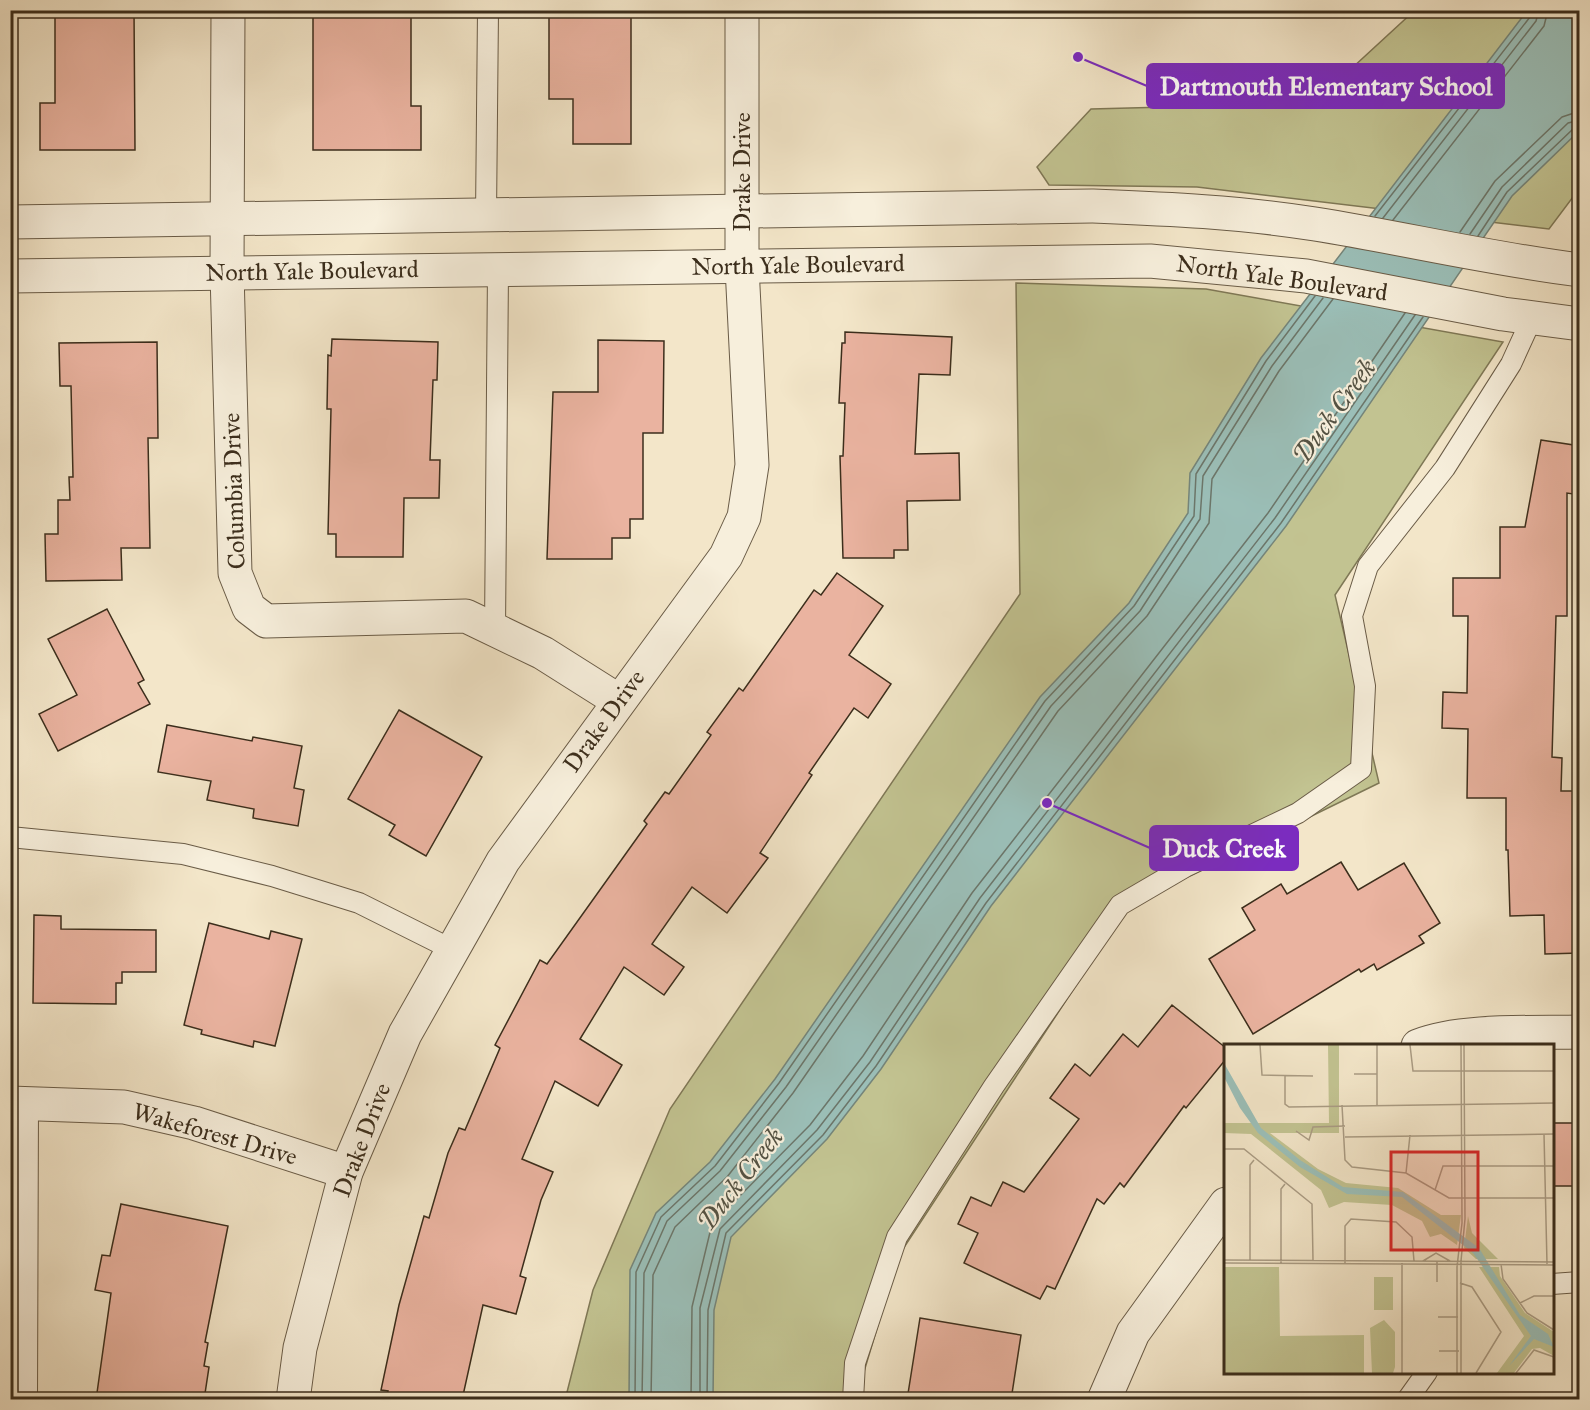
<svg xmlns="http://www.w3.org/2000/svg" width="1590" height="1410" viewBox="0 0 1590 1410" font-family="'IM FELL Great Primer',serif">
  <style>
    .green { fill: #c2c391; stroke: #7f7856; stroke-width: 1.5 }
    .water { fill: #9bbfb8; stroke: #75857a; stroke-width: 1.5 }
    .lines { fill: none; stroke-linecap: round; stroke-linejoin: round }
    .shore { stroke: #6c766a; stroke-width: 1.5 }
    .building { fill: #eab3a0; stroke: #3c2e1c; stroke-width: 1.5 }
    .service-casing { stroke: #6a5c47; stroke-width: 22 }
    .minor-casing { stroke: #6a5c47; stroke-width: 35 }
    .tertiary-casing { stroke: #6a5c47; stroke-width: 35 }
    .service { stroke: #f7efdc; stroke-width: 20 }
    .minor { stroke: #f7efdc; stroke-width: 33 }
    .tertiary { stroke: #f7efdc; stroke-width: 33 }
    .labels { text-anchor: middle; stroke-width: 4.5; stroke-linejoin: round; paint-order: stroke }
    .street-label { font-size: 24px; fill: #3c2e1c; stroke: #f7efdc }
    .water-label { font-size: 26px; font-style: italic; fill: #545243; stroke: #f7efdc }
    .inset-road { fill: none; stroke: #aa9c84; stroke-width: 1.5 }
    .view { fill: #d62828; fill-opacity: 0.15; stroke: #d62828; stroke-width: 3 }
    .inset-edge { fill: none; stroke: #3c2e1c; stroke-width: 3 }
    .leader { fill: none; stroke: #7b2cbf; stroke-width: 2 }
    .callout-dot { fill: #7b2cbf; stroke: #f7efdc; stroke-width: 2 }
    .callout { fill: #7b2cbf; stroke: #7b2cbf; stroke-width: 2 }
    .callout-label { font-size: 26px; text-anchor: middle; font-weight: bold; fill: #fff }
  </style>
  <rect width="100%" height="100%" fill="#f3e6c9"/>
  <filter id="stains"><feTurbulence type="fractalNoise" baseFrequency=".00333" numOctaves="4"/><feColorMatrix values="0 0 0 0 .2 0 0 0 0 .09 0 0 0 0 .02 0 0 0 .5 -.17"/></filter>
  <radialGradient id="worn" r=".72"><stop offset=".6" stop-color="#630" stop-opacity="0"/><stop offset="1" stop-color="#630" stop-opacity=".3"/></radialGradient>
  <!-- green -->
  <g class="green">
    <polygon points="1414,11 1579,11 1579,189 1549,229 1197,187 1049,185 1037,167 1091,109 1314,103"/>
    <polygon points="1016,283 1206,289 1503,342 1335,595 1379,783 1128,906 899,1255 860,1385 860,1399 565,1400 593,1290 670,1109 1020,594"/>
  </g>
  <!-- water -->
  <polygon class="water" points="1527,11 1579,11 1579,131 1512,196 1286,526 991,906 881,1069 827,1139 731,1237 714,1310 713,1399 629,1400 630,1270 656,1213 710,1162 775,1079 1040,697 1129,603 1188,513 1190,473 1261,358"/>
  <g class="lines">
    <!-- shore -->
    <g class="shore">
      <polyline points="1375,216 1530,17 1531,10"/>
      <polyline points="1383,218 1536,21 1539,10"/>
      <polyline points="1393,220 1544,26 1548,10"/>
      <polyline points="1460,232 1495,181 1562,117 1580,111"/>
      <polyline points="1470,234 1502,187 1568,123 1580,120"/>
      <polyline points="1478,236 1507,192 1573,129 1580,127"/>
      <polyline points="635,1400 636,1272 661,1217 715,1166 779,1083 1045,701 1134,606 1194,516 1196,474 1266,361 1315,296"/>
      <polyline points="642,1400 644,1273 667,1221 720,1171 786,1087 1051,706 1140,611 1200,519 1203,476 1272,366 1323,298"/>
      <polyline points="651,1400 653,1275 675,1227 727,1177 793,1093 1058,711 1147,616 1209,523 1212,479 1279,371 1333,299"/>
      <polyline points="691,1400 692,1307 712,1224 810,1125 863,1056 972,893 1268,513 1405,313"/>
      <polyline points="700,1400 700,1308 720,1229 817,1130 870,1062 980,898 1275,518 1415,315"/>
      <polyline points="707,1400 708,1310 726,1233 823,1135 876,1066 986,903 1281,523 1423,317"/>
    </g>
  </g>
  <!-- building -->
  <g class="building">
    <polygon points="55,10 134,10 135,150 40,150 40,103 55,103"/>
    <polygon points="313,10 411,10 411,106 421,106 421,150 313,150"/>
    <polygon points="549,10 631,10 631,144 573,144 573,99 549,99"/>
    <polygon points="845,332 952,337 950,375 919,374 915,454 959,453 960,500 907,501 908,550 894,550 894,558 843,558 840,456 843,456 845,403 839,403 842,343 845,343"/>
    <polygon points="332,339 438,342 437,380 433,380 430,460 440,460 439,498 404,498 403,557 336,557 336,534 328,534 331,409 327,409 328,355 331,356"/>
    <polygon points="598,340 664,341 663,433 643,433 643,519 630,519 630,538 612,538 612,559 547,559 553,392 598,392"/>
    <polygon points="157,342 158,438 148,438 150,548 121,548 122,580 46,581 45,534 58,534 58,500 70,500 69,477 73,477 71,386 60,386 59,343"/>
    <polygon points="1541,440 1580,446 1580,495 1567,493 1567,616 1556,616 1552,757 1562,758 1561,791 1573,791 1573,806 1580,806 1580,953 1545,954 1544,915 1510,916 1508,850 1506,850 1506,798 1467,798 1468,729 1442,728 1443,692 1467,693 1468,616 1453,616 1453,578 1500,578 1500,527 1525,527"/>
    <polygon points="837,573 883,606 849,655 891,684 868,718 854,708 809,773 812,775 760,853 768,858 727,913 692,887 652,944 684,967 664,995 624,967 580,1039 622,1065 598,1106 555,1081 522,1159 553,1172 541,1200 520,1276 526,1278 516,1314 483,1305 462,1400 386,1400 388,1391 381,1390 399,1305 424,1216 429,1218 448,1153 459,1128 465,1130 500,1048 495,1045 540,960 547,964 647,824 644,821 665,792 669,794 711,735 707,732 739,688 743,691 814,590 821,595"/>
    <polygon points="107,609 144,680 138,683 150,704 58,751 39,714 77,695 48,639"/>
    <polygon points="399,710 482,757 426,856 389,835 395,825 348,799"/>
    <polygon points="167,725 252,741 253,737 302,746 294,788 304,790 298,826 253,818 254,809 207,800 211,781 158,772"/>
    <polygon points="1341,862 1358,890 1404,863 1440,923 1419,936 1424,943 1377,970 1374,964 1361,972 1359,969 1253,1034 1209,959 1255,930 1242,908 1281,884 1287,894"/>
    <polygon points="34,915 61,916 61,929 156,930 156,972 122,972 122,983 116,983 116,1004 33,1003"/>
    <polygon points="209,923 269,939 271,931 302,939 275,1046 254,1041 253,1047 201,1034 202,1030 184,1025"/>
    <polygon points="1172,1005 1226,1048 1226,1059 1186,1108 1184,1106 1124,1187 1120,1183 1104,1204 1097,1199 1055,1289 1047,1286 1040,1299 964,1263 978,1233 958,1224 971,1197 991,1206 1003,1182 1024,1192 1079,1119 1050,1098 1075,1064 1090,1076 1123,1034 1138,1047"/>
    <rect x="1552" y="1123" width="28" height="63"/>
    <polygon points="121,1204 228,1226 205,1342 208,1343 204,1366 209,1367 204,1400 96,1400 111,1293 95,1290 102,1255 110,1256"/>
    <polygon points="920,1318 1021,1335 1011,1400 907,1400"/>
  </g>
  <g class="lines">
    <!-- service casing -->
    <g class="service-casing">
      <g id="service">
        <polyline points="486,216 488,10"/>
        <polyline points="495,630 498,269"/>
        <polyline points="10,837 183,854 272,876 359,903 453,950"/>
        <polyline points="1552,1284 1580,1282"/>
        <polyline points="27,1400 28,1103"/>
        <polyline points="853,1400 855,1363 897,1237 994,1086 1120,905 1185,867 1298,813 1361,769 1365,686 1352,616 1368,566 1445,468 1511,364 1532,318"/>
        <polyline points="1407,1400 1427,1372"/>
      </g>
    </g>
    <!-- minor casing -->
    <g class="minor-casing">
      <g id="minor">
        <polyline points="228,10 227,272 235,573 249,608 266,621 466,616 543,653 619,701"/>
        <path d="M1418,1046c41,-17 117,-13 162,-14"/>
        <polyline points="10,1103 124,1107 194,1123 346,1172"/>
        <polyline points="293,1400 300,1348 346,1172 405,1034 503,861 726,556 744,517 752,465 742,267 742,10"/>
        <polyline points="1104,1400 1133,1333 1226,1204"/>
      </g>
    </g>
    <!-- tertiary casing -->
    <g class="tertiary-casing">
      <g id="tertiary">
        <path d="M10,222l1082,-16c74,3 149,6 223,18 88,14 175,35 265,46"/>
        <polyline points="10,276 1150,261 1306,276 1503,314 1580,324"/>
      </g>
    </g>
    <!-- service -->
    <use href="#service" class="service"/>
    <!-- minor -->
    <use href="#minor" class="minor"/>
    <!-- tertiary -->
    <use href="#tertiary" class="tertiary"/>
  </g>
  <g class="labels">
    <!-- street labels -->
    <g class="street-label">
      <text transform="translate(742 172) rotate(-90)" y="8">Drake Drive</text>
      <text transform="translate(798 265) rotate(-1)" y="8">North Yale Boulevard</text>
      <text transform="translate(312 271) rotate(-1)" y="8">North Yale Boulevard</text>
      <text transform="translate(1282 278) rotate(8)" y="8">North Yale Boulevard</text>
      <text transform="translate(234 491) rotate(-92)" y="8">Columbia Drive</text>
      <text transform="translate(604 721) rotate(-54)" y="8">Drake Drive</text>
      <text transform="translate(215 1134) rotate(16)" y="8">Wakeforest Drive</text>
      <text transform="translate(362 1140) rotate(-69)" y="8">Drake Drive</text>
    </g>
    <!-- water labels -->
    <g class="water-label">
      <text transform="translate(1334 411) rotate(-54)" y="9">Duck Creek</text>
      <text transform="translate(740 1179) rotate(-52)" y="9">Duck Creek</text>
    </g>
  </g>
  <!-- overview -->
  <g transform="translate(1224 1044)">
    <rect width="330" height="330" fill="#f3e6c9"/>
    <path d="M104,1h11v88h-69l48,36 28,14 52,5 43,27h20l-4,30 -16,-11 -11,3 -8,-16 -30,-16 -48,-3 -15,6 -8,-18 -70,-56 -27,-1v-10h105zM244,172l4,17 26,26h-22l-12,-11zM0,223h55l1,69 84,-1v38h-140zM255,223h20l1,9 25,37 29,19v24l-14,-8 -8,1 -18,24h-17l27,-37zM150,233h19v33h-19zM160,276l11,12v35l-2,6h-21l-2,-45z" fill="#c2c391"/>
    <path d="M0,19l37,65 39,32 43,27 60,5 76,56 41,67 28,19 6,13 -20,-8 -25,27 22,-30 -58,-83 -71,-56 -55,-3 -47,-27 -42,-34 -18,-25 -16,-31z" fill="#9bbfb8"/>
    <path class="inset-road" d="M36,1l2,30 51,1M153,1v61M186,1l3,26h141M130,30h23M61,32v28l4,3 265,-4M118,61l3,55 7,7 54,6 43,25h105M72,87l13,9 4,-13 32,-1M320,90l3,130M121,93l209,-3M0,105h20l68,55 1,56M182,129l4,-38M211,146l8,-24h111M0,216l330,2M26,216v-95l4,-5M199,217l13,-8 14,8M0,219l330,2M57,219v-74l4,-5M121,219v-37l6,-7 45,3 16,15 2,24M277,220l2,15 24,34 27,17M213,238v-20M236,239l12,4 29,45 -25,41M296,259l14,-7h20M214,273h20M215,307h20M178,329v-110M233,329v-106l5,-44 -1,-178M237,329v-112l4,-42 -1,-174M292,329l18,-23 20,7"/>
    <path class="view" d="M167,108h87v98h-87z"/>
    <rect width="330" height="330" class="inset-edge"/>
  </g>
  <!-- callouts -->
  <path class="leader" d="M1078 57L1147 86M1047 803L1150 848"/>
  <g class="callout-dot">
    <circle cx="1078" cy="57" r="6"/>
    <circle cx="1047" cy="803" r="6"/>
  </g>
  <g class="callout">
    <rect x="1147" y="64" width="357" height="44" rx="6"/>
    <rect x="1150" y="826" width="148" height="44" rx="6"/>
  </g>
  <g class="callout-label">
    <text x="1326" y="95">Dartmouth Elementary School</text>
    <text x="1224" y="857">Duck Creek</text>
  </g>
  <!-- margin -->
  <rect width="1590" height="1410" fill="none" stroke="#f3e6c9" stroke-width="36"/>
  <rect x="12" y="12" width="1566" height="1386" fill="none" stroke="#3c2e1c" stroke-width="3"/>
  <rect x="18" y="18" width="1554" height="1374" fill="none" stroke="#3c2e1c" stroke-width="1.5"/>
  <rect width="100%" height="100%" filter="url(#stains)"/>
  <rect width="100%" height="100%" fill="url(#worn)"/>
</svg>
